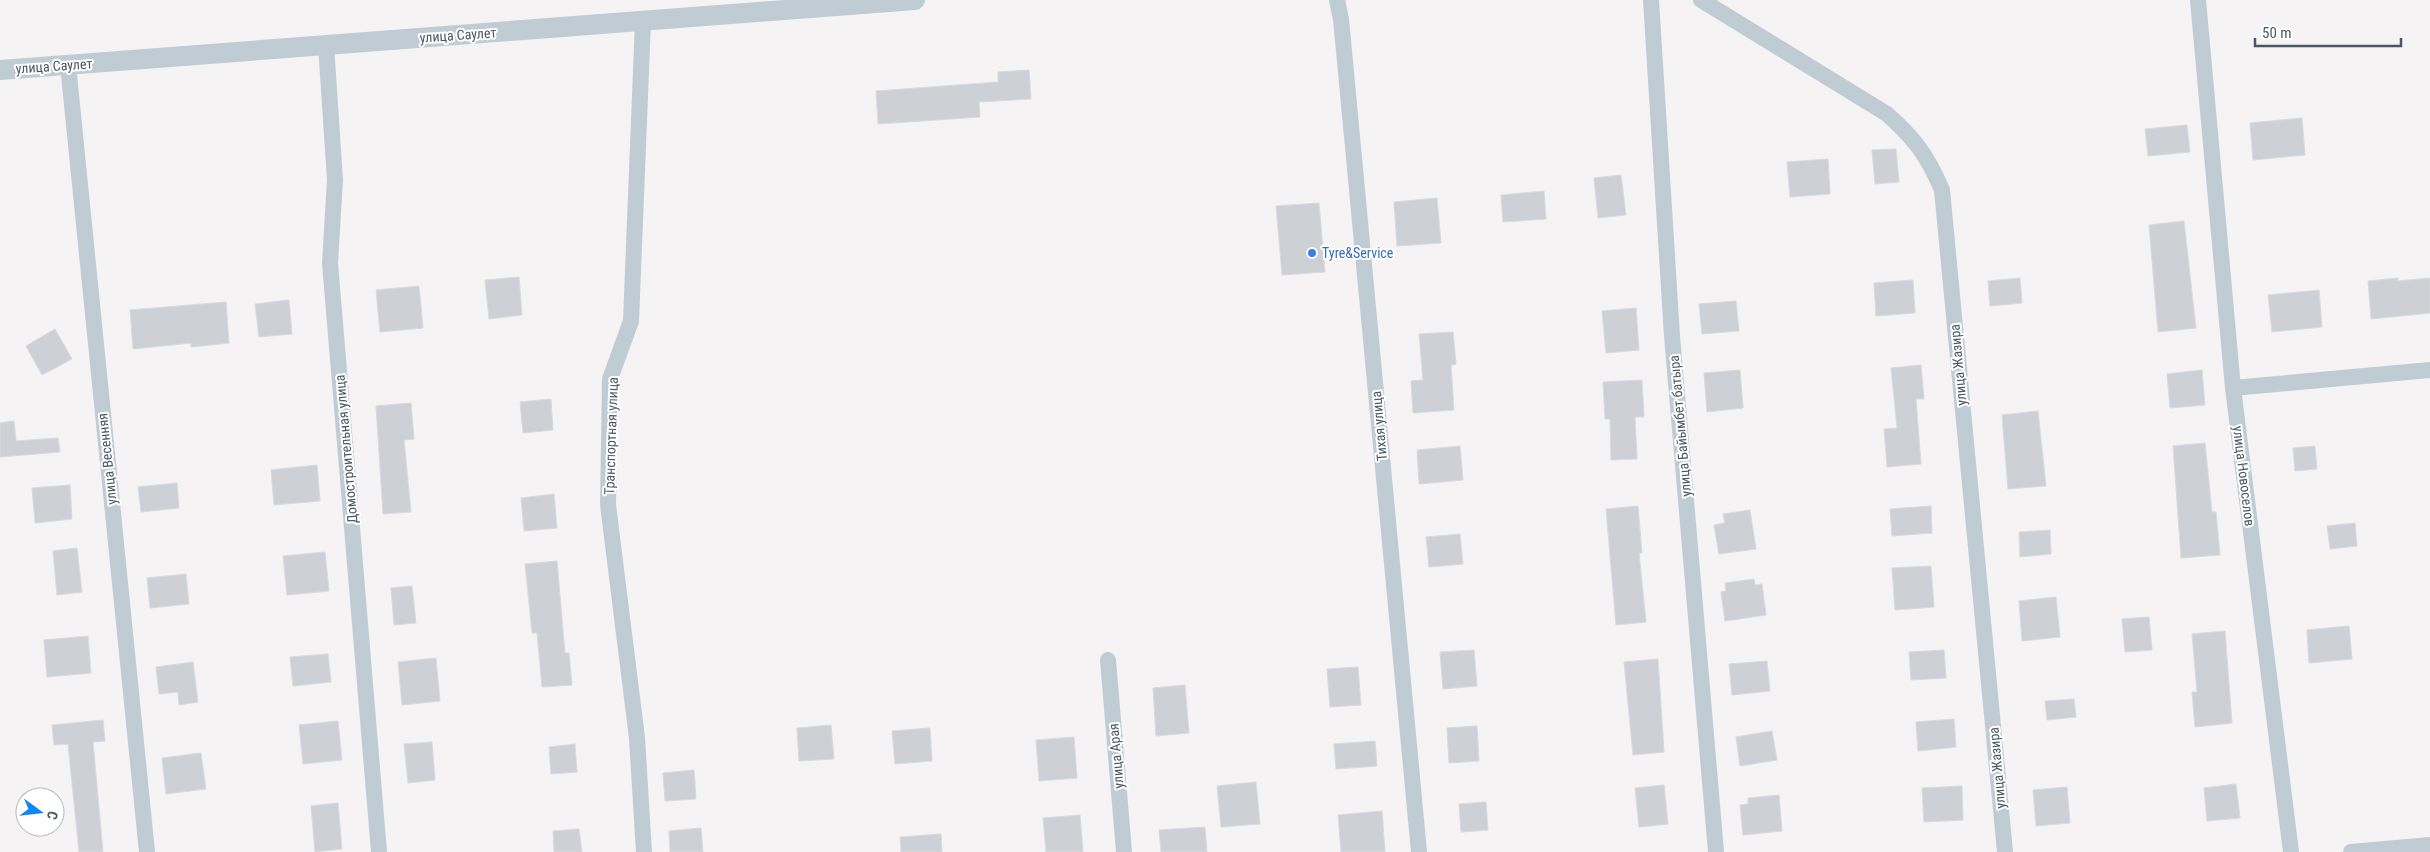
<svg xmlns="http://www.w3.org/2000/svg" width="2430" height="852" viewBox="0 0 2430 852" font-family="'Roboto Condensed',sans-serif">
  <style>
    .building { fill: #cdd0d5; stroke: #d7dade }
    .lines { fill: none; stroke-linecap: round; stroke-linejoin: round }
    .minor { stroke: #c0ccd3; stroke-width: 16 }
    .tertiary { stroke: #c0ccd3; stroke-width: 20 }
    .shop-dot { fill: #3f7fe0; stroke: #fff; stroke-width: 2 }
    .labels { text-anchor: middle; stroke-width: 4; stroke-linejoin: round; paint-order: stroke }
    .street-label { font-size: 14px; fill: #495862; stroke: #fff }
    .shop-label { font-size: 14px; fill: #366cbe; stroke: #fff; text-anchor: start }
  </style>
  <rect width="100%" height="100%" fill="#f5f3f3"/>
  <!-- building -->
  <g class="building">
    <polygon points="1029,70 1031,99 979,102 980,117 878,124 876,91 998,82 998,72"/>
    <polygon points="2302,118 2305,155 2253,160 2250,123"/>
    <polygon points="2187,125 2190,152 2148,156 2145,129"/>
    <polygon points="1896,149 1899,182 1875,184 1872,150"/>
    <polygon points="1828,159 1830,194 1790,197 1787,162"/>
    <polygon points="1621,175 1626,215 1598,218 1594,178"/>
    <polygon points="1544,191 1546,219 1503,222 1501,195"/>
    <polygon points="1437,198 1441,243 1397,246 1394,202"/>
    <polygon points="1319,203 1325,272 1282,275 1276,206"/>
    <polygon points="2184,221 2196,328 2158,332 2149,225"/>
    <polygon points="519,277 522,315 489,319 485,280"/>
    <polygon points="2020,278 2022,303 1990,306 1988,281"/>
    <polygon points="2398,278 2398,281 2430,278 2430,313 2371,319 2368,281"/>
    <polygon points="1913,280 1915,313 1876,316 1874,283"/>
    <polygon points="419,286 423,328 380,332 376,290"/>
    <polygon points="2319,290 2322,327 2272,332 2268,295"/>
    <polygon points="289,300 292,334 259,337 255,304"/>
    <polygon points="1736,301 1739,331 1702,334 1699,304"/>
    <polygon points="226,302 229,343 191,347 191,343 133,349 130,310"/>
    <polygon points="1636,308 1639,350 1606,353 1602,311"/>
    <polygon points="55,329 72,359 42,375 26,346"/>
    <polygon points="1453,332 1456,364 1451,365 1454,410 1413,413 1411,381 1423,380 1419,334"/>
    <polygon points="1921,365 1924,399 1916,399 1921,464 1887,467 1884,429 1897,428 1891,368"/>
    <polygon points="1740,370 1743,408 1707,412 1704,373"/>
    <polygon points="2202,370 2205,405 2170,408 2167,374"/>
    <polygon points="1642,380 1644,417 1635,417 1637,459 1611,460 1610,419 1605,419 1603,382"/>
    <polygon points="551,399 553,430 523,433 520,402"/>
    <polygon points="411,403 414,439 404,440 411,512 383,514 376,406"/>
    <polygon points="2038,411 2046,486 2008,489 2002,415"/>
    <polygon points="14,421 16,441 58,438 60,452 0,457 0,423"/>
    <polygon points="2205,443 2212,512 2216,512 2220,555 2181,558 2173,446"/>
    <polygon points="1460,446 1463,480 1419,484 1417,450"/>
    <polygon points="2315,446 2317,469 2295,471 2293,448"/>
    <polygon points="317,465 320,501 274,505 271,470"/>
    <polygon points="177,483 179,508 141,512 138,487"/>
    <polygon points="70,485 72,519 35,523 32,488"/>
    <polygon points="554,494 557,528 524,531 521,498"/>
    <polygon points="1638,506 1642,553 1639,553 1646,622 1616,625 1606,509"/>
    <polygon points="1931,506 1932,533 1892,536 1890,509"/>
    <polygon points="1750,510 1756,549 1719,554 1714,525 1725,523 1723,514"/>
    <polygon points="2355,523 2357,546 2330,549 2327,526"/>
    <polygon points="2050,530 2051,554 2020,557 2019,532"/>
    <polygon points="1460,534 1463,564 1429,567 1426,537"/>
    <polygon points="77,548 82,592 57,595 53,551"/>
    <polygon points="325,552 329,591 287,595 283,556"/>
    <polygon points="557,561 565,653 569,653 572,685 542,687 537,633 532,633 525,564"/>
    <polygon points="1931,566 1934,607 1895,610 1892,568"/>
    <polygon points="186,574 189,604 150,608 147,578"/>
    <polygon points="1754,579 1755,585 1762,584 1766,615 1725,621 1721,592 1726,591 1725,583"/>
    <polygon points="412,586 416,623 394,625 391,588"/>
    <polygon points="2056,597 2060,637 2022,641 2019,601"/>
    <polygon points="2149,617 2152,650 2125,652 2122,619"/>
    <polygon points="2349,626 2352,659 2309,663 2307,630"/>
    <polygon points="2225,631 2232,723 2195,727 2192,692 2197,692 2192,634"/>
    <polygon points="88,636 91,673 47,677 44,640"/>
    <polygon points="1474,650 1477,686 1443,689 1440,652"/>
    <polygon points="1944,650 1946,678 1911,680 1909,652"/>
    <polygon points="328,654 331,682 293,686 290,657"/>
    <polygon points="436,658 440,701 402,705 398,662"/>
    <polygon points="1658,659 1664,752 1633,755 1624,662"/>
    <polygon points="1767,661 1770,691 1732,695 1729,664"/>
    <polygon points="193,662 198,702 179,705 178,692 159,694 156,667"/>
    <polygon points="1358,667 1361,705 1330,707 1327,669"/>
    <polygon points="1185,685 1189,733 1156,736 1153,688"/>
    <polygon points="2074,699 2076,717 2047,720 2045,701"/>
    <polygon points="1954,719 1956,747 1918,751 1916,722"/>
    <polygon points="103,720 105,741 93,742 103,852 79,852 68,744 54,745 52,725"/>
    <polygon points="338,721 342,760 303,764 299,725"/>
    <polygon points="831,725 834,759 799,761 797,728"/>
    <polygon points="1477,726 1479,761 1449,763 1447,728"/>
    <polygon points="930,728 932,761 895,764 892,731"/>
    <polygon points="1772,731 1777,760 1740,766 1736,737"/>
    <polygon points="1074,737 1077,778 1039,781 1036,740"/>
    <polygon points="1375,741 1377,766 1336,769 1334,744"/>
    <polygon points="432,742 435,780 408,783 404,744"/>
    <polygon points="575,744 577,772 551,774 549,747"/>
    <polygon points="201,753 206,789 166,794 162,758"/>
    <polygon points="694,770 696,799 665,801 663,773"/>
    <polygon points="1256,782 1260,824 1221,827 1217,786"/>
    <polygon points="2236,784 2240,818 2207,821 2204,788"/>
    <polygon points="1664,785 1668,824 1639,827 1635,788"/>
    <polygon points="1962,786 1963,820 1924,822 1922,788"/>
    <polygon points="2067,787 2070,823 2036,826 2033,790"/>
    <polygon points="1779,795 1782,831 1743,835 1740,805 1748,804 1748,798"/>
    <polygon points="1486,802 1488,830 1461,832 1459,804"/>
    <polygon points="338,803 342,849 315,852 311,806"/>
    <polygon points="1382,811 1385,852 1341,852 1338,815"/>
    <polygon points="1080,815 1083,852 1046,852 1043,818"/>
    <polygon points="1205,827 1207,852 1161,852 1159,830"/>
    <polygon points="701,828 703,852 670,852 669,831"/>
    <polygon points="579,829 582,852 554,852 553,831"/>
    <polygon points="941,834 942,852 901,852 900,837"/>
  </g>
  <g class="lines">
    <!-- minor -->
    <g class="minor">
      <polyline points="1337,0 1341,19 1419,852"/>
      <polyline points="1651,0 1672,336 1716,852"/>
      <path d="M1701,0l186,114c28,25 40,41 55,76l63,662"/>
      <polyline points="2198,0 2233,388 2291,852"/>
      <polyline points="643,21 631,321 610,379 608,505 637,738 644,852"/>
      <polyline points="326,45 335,180 330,263 379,852"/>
      <polyline points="68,65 147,852"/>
      <polyline points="2233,388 2430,370"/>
      <polyline points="1108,660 1124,852"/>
      <polyline points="2351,852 2430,845"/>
    </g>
    <!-- tertiary -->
    <polyline class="tertiary" points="0,70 915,0"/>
  </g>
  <!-- markers -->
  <circle class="shop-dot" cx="1312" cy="253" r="5"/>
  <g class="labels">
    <!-- street labels -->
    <g class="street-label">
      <text transform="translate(458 35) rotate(-4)" y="5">улица Саулет</text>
      <text transform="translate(54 66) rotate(-4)" y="5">улица Саулет</text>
      <text transform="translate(1958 365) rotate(-95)" y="5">улица Жазира</text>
      <text transform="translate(1379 426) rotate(-95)" y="5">Тихая улица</text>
      <text transform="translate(1680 426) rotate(-95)" y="5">улица Байымбет батыра</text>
      <text transform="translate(611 436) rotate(-88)" y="5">Транспортная улица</text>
      <text transform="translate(346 449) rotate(-95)" y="5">Домостроительная улица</text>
      <text transform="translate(107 459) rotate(-96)" y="5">улица Весенняя</text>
      <text transform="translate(2244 476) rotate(83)" y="5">улица Новоселов</text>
      <text transform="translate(1116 756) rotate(-95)" y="5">улица Арая</text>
      <text transform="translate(1997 768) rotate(-95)" y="5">улица Жазира</text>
    </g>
    <!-- shop labels -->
    <g class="shop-label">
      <text x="1322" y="258">Tyre&amp;Service</text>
    </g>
  </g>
  <!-- north arrow -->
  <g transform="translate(40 812) rotate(105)"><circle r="24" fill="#ffffff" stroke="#b6bcc0"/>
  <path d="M0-4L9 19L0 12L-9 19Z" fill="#0e86f4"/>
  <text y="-8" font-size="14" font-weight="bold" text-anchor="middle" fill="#495862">С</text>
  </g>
  <!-- scale -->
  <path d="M2255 38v8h146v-8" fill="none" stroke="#495862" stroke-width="2.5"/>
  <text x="2262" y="38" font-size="15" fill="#495862" stroke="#ffffff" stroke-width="4" paint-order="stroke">50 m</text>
</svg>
